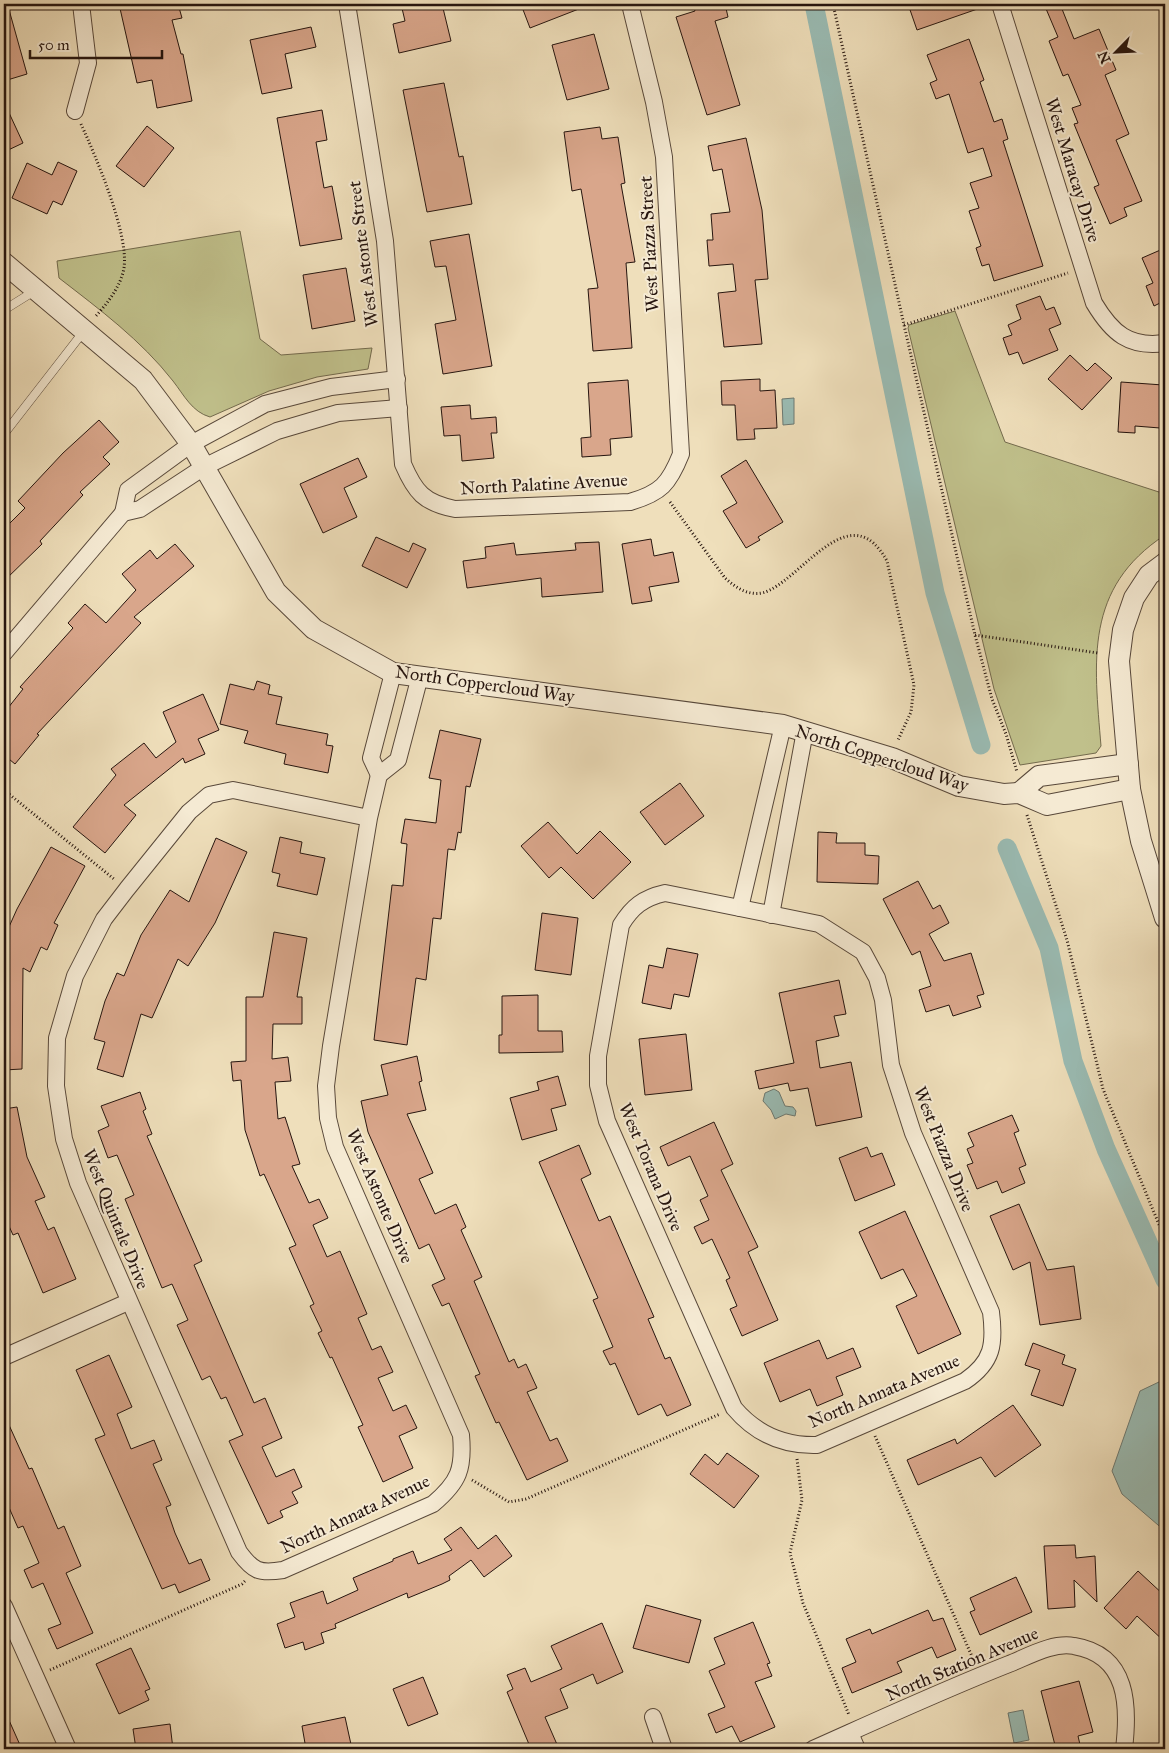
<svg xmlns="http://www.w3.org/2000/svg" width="1169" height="1753" viewBox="0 0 1169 1753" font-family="'IM FELL Great Primer',serif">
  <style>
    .green { fill: #c0c08b; stroke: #736a4d }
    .water { fill: #9abcb4; stroke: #6c7972 }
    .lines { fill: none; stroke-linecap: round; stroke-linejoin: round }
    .canal { stroke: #9abcb4; stroke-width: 19 }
    .building { fill: #d9a68b; stroke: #26150f }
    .service-casing { stroke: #58483a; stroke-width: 9 }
    .minor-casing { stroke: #58483a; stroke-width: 18 }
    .tertiary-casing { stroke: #58483a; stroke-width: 22 }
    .path { stroke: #26150f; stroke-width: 3; stroke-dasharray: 1 2.5; stroke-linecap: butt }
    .service { stroke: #f5ead3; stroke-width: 8 }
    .minor { stroke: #f5ead3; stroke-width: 16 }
    .tertiary { stroke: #f5ead3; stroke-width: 20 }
    .labels { text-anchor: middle; stroke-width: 4; stroke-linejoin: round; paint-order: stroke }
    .street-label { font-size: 18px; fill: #26150f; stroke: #f5ead3 }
  </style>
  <rect width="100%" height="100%" fill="#efdfbb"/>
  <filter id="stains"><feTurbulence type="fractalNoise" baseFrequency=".004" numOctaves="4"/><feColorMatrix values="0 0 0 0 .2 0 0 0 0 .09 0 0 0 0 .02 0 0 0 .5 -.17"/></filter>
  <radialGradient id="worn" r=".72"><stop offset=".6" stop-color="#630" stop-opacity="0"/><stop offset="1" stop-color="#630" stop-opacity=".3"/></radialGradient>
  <!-- green -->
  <g class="green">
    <path d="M240,231l20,108 21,16 91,-7 -4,21 -51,8 -48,14 -59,26c-18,-5 -26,-22 -37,-36 -32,-41 -74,-72 -114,-103l-2,-17z"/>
    <path d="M955,311l50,131 160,52v41c-81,53 -71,126 -64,211l-5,7 -76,12 -26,-76 -86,-361 1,-3z"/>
  </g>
  <!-- water -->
  <g class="water">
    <polygon points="794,398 794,424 783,425 782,399"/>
    <polygon points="774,1089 779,1092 785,1106 793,1107 796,1111 795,1116 786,1114 775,1119 771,1110 763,1101 765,1093"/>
    <polygon points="1161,1381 1165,1383 1165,1531 1122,1494 1112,1471 1140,1391"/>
    <polygon points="1023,1710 1029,1740 1014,1743 1008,1713"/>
  </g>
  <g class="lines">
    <!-- canal -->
    <g class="canal">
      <polyline points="814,4 935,593 981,745"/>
      <polyline points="1007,848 1049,948 1073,1061 1106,1149 1165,1280"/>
    </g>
  </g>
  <!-- building -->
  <g class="building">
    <polygon points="119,4 178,4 182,18 172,20 181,54 183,54 192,101 157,108 152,80 137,83"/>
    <polygon points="401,4 442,4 451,41 399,53 393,24 405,21"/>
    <polygon points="530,4 589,4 589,5 530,28 522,7"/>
    <polygon points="693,4 725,4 728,17 715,21 740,105 707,115 676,17 695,11"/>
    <polygon points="908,4 986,4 986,6 917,30"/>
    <polygon points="1044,4 1060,4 1074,39 1099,29 1116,70 1105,75 1129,134 1116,140 1142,201 1124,208 1127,216 1110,224 1094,187 1099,185 1074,124 1078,123 1072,108 1081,105 1068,74 1063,76 1049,41 1058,37"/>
    <polygon points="8,6 27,74 4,81 4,7"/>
    <polygon points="311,27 316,47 285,54 292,88 262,94 250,40"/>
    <polygon points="594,34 609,89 567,100 552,45"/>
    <polygon points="969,39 984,80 980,82 994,122 1002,119 1008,139 1003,141 1043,266 994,281 989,264 982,266 976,248 981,246 969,211 979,208 970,183 992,176 983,148 968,153 949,94 936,99 930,83 937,80 927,55"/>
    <polygon points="444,83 459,157 463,156 472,204 427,212 403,90"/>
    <polygon points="4,102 23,143 4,152"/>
    <polygon points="322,110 327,140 316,142 324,188 332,186 342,239 300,246 277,118"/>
    <polygon points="147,126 174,148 144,187 116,166"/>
    <polygon points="600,127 602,139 618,137 625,183 621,184 635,262 626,263 632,348 593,351 588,289 598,288 581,189 572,191 564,132"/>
    <polygon points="746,138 762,210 768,279 755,280 762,344 724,347 718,293 736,291 733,264 709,266 707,240 713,240 711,214 730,212 722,169 713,171 708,146"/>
    <polygon points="58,162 77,171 62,205 53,201 47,214 12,198 27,163 52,175"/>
    <polygon points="469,234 492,366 443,374 435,324 456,320 446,266 435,267 430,241"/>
    <polygon points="1165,248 1165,311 1162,302 1154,306 1146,286 1153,283 1142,258"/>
    <polygon points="346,268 355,321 312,329 303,275"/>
    <polygon points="1040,296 1046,310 1054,307 1061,324 1049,329 1058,350 1023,364 1018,352 1009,355 1003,338 1012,335 1008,325 1021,319 1016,305"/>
    <polygon points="1070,355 1087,371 1095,363 1112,378 1082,410 1048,379"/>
    <polygon points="760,379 760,391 775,390 777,428 754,429 755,439 737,440 735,405 722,405 721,381"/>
    <polygon points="628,380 632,437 610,439 611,455 582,457 581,438 591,437 588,383"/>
    <polygon points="1121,382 1163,385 1160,428 1135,426 1135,433 1118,432"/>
    <polygon points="470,405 471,419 496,417 497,433 491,433 494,458 462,461 460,435 444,436 441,407"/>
    <polygon points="99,420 119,442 103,457 110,464 80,492 83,495 40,541 42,544 4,581 4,529 25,508 18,501 63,453"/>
    <polygon points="358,458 367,477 344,488 357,517 323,533 300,484"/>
    <polygon points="746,460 783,522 758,537 760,540 746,548 723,511 737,503 721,476"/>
    <polygon points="376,537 409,552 413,543 426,549 407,588 362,566"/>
    <polygon points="651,539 654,556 673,552 679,582 649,587 652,601 632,604 622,544"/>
    <polygon points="599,542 603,592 542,597 541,578 467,588 463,561 486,558 485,547 514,543 516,555 576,550 575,543"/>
    <polygon points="175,544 194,566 134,617 141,623 37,734 39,735 15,764 4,755 4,713 23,689 20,687 73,628 68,623 85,604 106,623 136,590 122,574 150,550 157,559"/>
    <polygon points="257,681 270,685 268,694 282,697 276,724 328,734 326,745 333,746 328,773 284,764 286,754 244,743 248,731 220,724 230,684 254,690"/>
    <polygon points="203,694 219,730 198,739 205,754 185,763 183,758 124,805 136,815 105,853 73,827 116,775 111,769 144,743 156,758 176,742 163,712"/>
    <polygon points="440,730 481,739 470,787 466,786 461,833 458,832 455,850 448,849 441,919 433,918 426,980 416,978 407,1045 374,1040 392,885 403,886 407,844 401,843 405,819 436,823 441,780 429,778"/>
    <polygon points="680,783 704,816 665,845 640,812"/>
    <polygon points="548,822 577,854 600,831 631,862 593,899 561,867 549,878 521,846"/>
    <polygon points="818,832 837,833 836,843 865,843 865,855 879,856 878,884 817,882"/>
    <polygon points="280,837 302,842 300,853 325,858 317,895 277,886 280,874 272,872"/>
    <polygon points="216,838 247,852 215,923 188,966 178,959 152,1018 141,1014 123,1077 97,1069 105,1042 94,1039 105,1001 117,973 124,976 141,935 170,890 189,902"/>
    <polygon points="51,847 85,866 54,923 58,925 47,950 41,947 30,972 23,968 22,1069 4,1070 4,938 17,909"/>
    <polygon points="918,881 933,909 940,905 949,923 929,934 944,961 971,953 984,994 977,996 981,1007 953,1016 949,1005 926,1012 919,990 931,986 920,951 912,955 883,899"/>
    <polygon points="542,913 578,918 571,975 535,970"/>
    <polygon points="274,932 307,938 297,997 302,997 302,1024 273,1024 272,1059 288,1057 291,1081 275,1082 278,1119 285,1117 300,1164 292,1166 309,1203 319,1199 328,1218 313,1225 327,1257 340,1251 367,1314 358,1318 372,1350 381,1346 393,1372 378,1378 393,1411 406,1405 417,1428 399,1436 413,1468 383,1482 358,1427 363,1425 332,1357 330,1358 318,1333 322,1331 310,1306 314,1304 289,1248 296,1245 264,1174 260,1176 245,1130 241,1080 233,1081 231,1062 246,1061 246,997 263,997"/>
    <polygon points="667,948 698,954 689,997 674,994 671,1009 642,1003 649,965 663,968"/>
    <polygon points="839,980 846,1014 834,1016 839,1036 816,1041 820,1068 851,1062 862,1117 816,1126 808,1088 790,1091 788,1083 759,1089 755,1071 794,1063 779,993"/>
    <polygon points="538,995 538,1031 562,1031 563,1052 499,1053 499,1035 502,1035 502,996"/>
    <polygon points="686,1034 692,1090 645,1095 639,1039"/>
    <polygon points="417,1056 422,1081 419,1082 426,1110 407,1114 433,1173 419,1179 435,1214 456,1204 466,1227 461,1230 482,1277 474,1281 509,1362 514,1359 518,1368 526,1364 537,1388 527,1392 550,1441 557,1438 568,1461 527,1480 499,1422 496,1423 475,1376 480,1374 449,1303 442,1306 432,1285 445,1279 429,1244 419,1249 368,1132 361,1101 388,1095 381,1065"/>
    <polygon points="558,1076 566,1105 551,1109 557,1130 522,1140 510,1098 539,1090 537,1082"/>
    <polygon points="140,1092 146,1109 143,1111 152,1134 147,1136 202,1261 194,1265 254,1403 265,1398 282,1438 262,1447 276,1477 294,1469 302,1487 292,1492 298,1503 280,1511 283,1517 268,1524 229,1441 243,1435 226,1397 221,1399 210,1376 202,1380 177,1325 188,1320 172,1284 162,1288 125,1199 134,1195 117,1155 108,1158 98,1131 109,1126 101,1106"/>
    <polygon points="17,1107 27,1157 45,1197 35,1201 48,1230 54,1227 76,1279 43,1293 18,1233 13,1235 4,1215 4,1109"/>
    <polygon points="1012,1115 1019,1131 1014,1133 1026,1165 1019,1168 1025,1183 1002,1193 997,1181 977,1189 967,1165 973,1163 967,1149 974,1146 968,1133"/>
    <polygon points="714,1122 733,1164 721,1170 758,1247 748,1252 778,1320 742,1336 730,1309 737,1306 726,1280 730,1278 712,1239 702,1244 694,1227 709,1220 700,1200 708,1196 690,1156 668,1166 660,1147"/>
    <polygon points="579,1145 591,1174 581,1179 599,1221 610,1216 654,1317 648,1319 665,1359 670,1357 691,1405 667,1416 661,1404 638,1415 615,1363 610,1365 603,1351 613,1347 593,1300 598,1298 539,1162"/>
    <polygon points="867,1147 871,1157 882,1153 895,1185 855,1201 839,1158"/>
    <polygon points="1019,1204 1047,1270 1074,1266 1081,1319 1040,1325 1030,1262 1013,1270 990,1216"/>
    <polygon points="905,1211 961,1334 918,1354 896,1306 917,1296 903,1269 881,1279 859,1232"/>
    <polygon points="819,1340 827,1359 853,1348 861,1367 836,1377 843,1395 817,1406 810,1389 780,1402 764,1363"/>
    <polygon points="1033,1343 1065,1355 1062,1364 1076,1369 1063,1406 1031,1395 1040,1370 1025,1365"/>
    <polygon points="109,1355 132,1407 117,1414 131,1449 154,1440 162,1460 153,1464 171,1505 166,1507 175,1533 189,1564 201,1559 210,1580 179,1593 175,1584 162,1589 95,1439 105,1435 76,1370"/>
    <polygon points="1013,1405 1041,1445 995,1477 981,1457 918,1485 907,1460 955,1439 957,1444"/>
    <polygon points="4,1414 29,1469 32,1468 58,1529 64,1526 81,1566 66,1573 93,1633 57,1649 48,1629 61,1624 43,1583 32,1588 24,1570 39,1563 23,1526 18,1528 7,1503 4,1504"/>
    <polygon points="727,1453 759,1476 734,1508 690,1474 705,1454 718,1465"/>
    <polygon points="461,1527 478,1549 496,1535 512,1556 484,1577 471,1560 449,1576 450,1580 442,1584 408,1598 407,1593 335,1624 336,1628 321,1633 324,1643 305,1650 303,1642 285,1648 277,1624 295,1617 290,1603 323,1591 327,1604 358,1590 353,1578 393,1561 393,1559 413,1551 418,1564 452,1550 444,1539"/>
    <polygon points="1075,1545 1076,1558 1095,1556 1097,1602 1074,1580 1075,1607 1048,1609 1044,1546"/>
    <polygon points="1138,1571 1165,1596 1165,1642 1137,1616 1126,1629 1104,1608"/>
    <polygon points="1016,1577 1032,1612 980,1635 970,1612 975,1610 970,1598"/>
    <polygon points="646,1605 701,1620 689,1663 633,1648"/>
    <polygon points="928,1610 933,1621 943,1618 956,1650 937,1658 932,1647 897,1662 902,1672 852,1693 842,1668 856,1662 846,1639 870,1629 872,1634"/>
    <polygon points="753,1622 770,1663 767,1664 772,1676 755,1682 775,1727 740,1742 732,1726 716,1733 708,1714 725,1707 709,1671 725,1664 714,1638"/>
    <polygon points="602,1623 623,1672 597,1684 593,1674 560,1689 568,1708 545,1717 559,1749 531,1749 507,1692 513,1689 507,1675 525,1668 531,1682 562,1669 551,1646"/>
    <polygon points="131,1648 150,1689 145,1691 149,1700 119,1714 96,1664"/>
    <polygon points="423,1677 438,1714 408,1726 393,1689"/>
    <polygon points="1079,1681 1093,1732 1078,1736 1081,1749 1056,1749 1041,1691"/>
    <polygon points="4,1709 20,1745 10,1749 4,1749"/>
    <polygon points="345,1717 352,1749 306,1749 302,1726"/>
    <polygon points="170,1724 173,1749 136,1749 133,1729"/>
  </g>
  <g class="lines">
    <!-- service casing -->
    <g class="service-casing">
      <g id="service">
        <polyline points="4,310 36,290"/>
        <polyline points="4,434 84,331"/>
      </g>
    </g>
    <!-- minor casing -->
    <g class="minor-casing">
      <g id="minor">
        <path d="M347,4l38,237 18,223c12,28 21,39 52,45l175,-7c31,-9 39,-18 51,-48l-17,-297 -10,-55 -24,-98"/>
        <path d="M1000,4l94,299c18,30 35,45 71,40"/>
        <polyline points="75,111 88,63 81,4"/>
        <polyline points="397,379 331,387 265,404 191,444 128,490 123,513 140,509 204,467 277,431 338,413 399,408"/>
        <polyline points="4,653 123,513"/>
        <polyline points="393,673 371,758 379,775 398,760 420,676"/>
        <path d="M369,818l-136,-28 -24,5 -20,17 -62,77 -23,30 -29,57 -18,62 -1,48 8,53 14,44 161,369c14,19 20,22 44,18l150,-66c26,-22 31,-35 28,-69l-126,-288 -7,-29 -2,-32 5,-40 38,-228 10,-43"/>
        <path d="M665,893l154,31 44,28 14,26 6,22 8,65 22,68 78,179c4,32 2,50 -26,69l-148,64c-34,1 -61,-11 -83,-37l-127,-287 -9,-36v-29l23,-131c11,-18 22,-27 44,-32z"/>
        <polyline points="740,908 783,725"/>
        <polyline points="771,915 805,731"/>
        <polyline points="4,1357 128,1302"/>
        <polyline points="4,1606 68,1749"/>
        <polyline points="653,1717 664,1749"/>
        <polyline points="850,1733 857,1749"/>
        <path d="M813,1749c65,-29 130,-59 196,-85 20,-8 44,-22 65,-18 55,9 55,61 50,103"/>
      </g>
    </g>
    <!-- tertiary casing -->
    <g class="tertiary-casing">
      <g id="tertiary">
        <polyline points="4,263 143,380 191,444 276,592 314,629 393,673 783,725 892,758 959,786 1004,794 1019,793 1047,805 1130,789"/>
        <polyline points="1165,563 1149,575 1134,598 1123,630 1119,661 1130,789 1141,841 1165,918"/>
        <polyline points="1019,793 1039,776 1128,764"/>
      </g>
    </g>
    <!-- path -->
    <g class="path">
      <polyline points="833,4 904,325 975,635 992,699 1006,734 1017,772"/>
      <path d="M81,124c15,33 48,110 43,144 -3,18 -17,36 -29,49"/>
      <polyline points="904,325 1068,273"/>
      <path d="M670,502l55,76c12,11 28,21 45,12 37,-19 82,-93 117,-29l27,124 -3,27 -13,28"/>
      <polyline points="975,635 1098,653"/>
      <polyline points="4,790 114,879"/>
      <polyline points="1027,815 1067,940 1103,1089 1165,1239"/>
      <polyline points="875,1436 974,1661"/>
      <polyline points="797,1459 802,1500 790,1553 803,1603 849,1715"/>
      <polyline points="472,1480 509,1502 526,1499 720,1414"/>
      <polyline points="50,1670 242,1584 246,1580"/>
    </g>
    <!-- service -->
    <use href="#service" class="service"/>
    <!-- minor -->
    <use href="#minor" class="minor"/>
    <!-- tertiary -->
    <use href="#tertiary" class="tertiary"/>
  </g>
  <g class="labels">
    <!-- street labels -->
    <g class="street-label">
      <text transform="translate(1073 170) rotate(73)" y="6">West Maracay Drive</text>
      <text transform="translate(649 244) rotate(-93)" y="6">West Piazza Street</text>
      <text transform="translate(363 254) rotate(-97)" y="6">West Astonte Street</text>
      <text transform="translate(544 484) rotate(-3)" y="6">North Palatine Avenue</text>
      <text transform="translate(485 684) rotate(8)" y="6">North Coppercloud Way</text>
      <text transform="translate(882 758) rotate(18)" y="6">North Coppercloud Way</text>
      <text transform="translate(944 1149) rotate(68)" y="6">West Piazza Drive</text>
      <text transform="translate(651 1167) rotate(67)" y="6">West Torana Drive</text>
      <text transform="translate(380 1196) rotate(67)" y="6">West Astonte Drive</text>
      <text transform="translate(116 1219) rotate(68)" y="6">West Quintale Drive</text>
      <text transform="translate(884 1391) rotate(-23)" y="6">North Annata Avenue</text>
      <text transform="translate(355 1514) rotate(-25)" y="6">North Annata Avenue</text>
      <text transform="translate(962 1664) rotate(-23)" y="6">North Station Avenue</text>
    </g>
  </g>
  <!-- margin -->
  <rect width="1169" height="1753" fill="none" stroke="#efdfbb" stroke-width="20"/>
  <rect x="5" y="5" width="1159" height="1743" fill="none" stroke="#26150f" stroke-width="2.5"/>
  <rect x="10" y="10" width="1149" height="1733" fill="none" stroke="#26150f"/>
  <!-- north arrow -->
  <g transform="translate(1116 52) rotate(246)" stroke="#f5ead3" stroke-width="4" paint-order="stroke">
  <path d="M0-4L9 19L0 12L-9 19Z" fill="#26150f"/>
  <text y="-8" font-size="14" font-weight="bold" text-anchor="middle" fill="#26150f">N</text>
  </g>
  <!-- scale -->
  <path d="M30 50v8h132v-8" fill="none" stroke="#26150f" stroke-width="2.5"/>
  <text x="38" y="50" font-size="15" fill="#26150f" stroke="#f5ead3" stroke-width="4" paint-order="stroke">50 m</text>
  <rect width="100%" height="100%" filter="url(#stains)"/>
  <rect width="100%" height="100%" fill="url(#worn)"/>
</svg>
